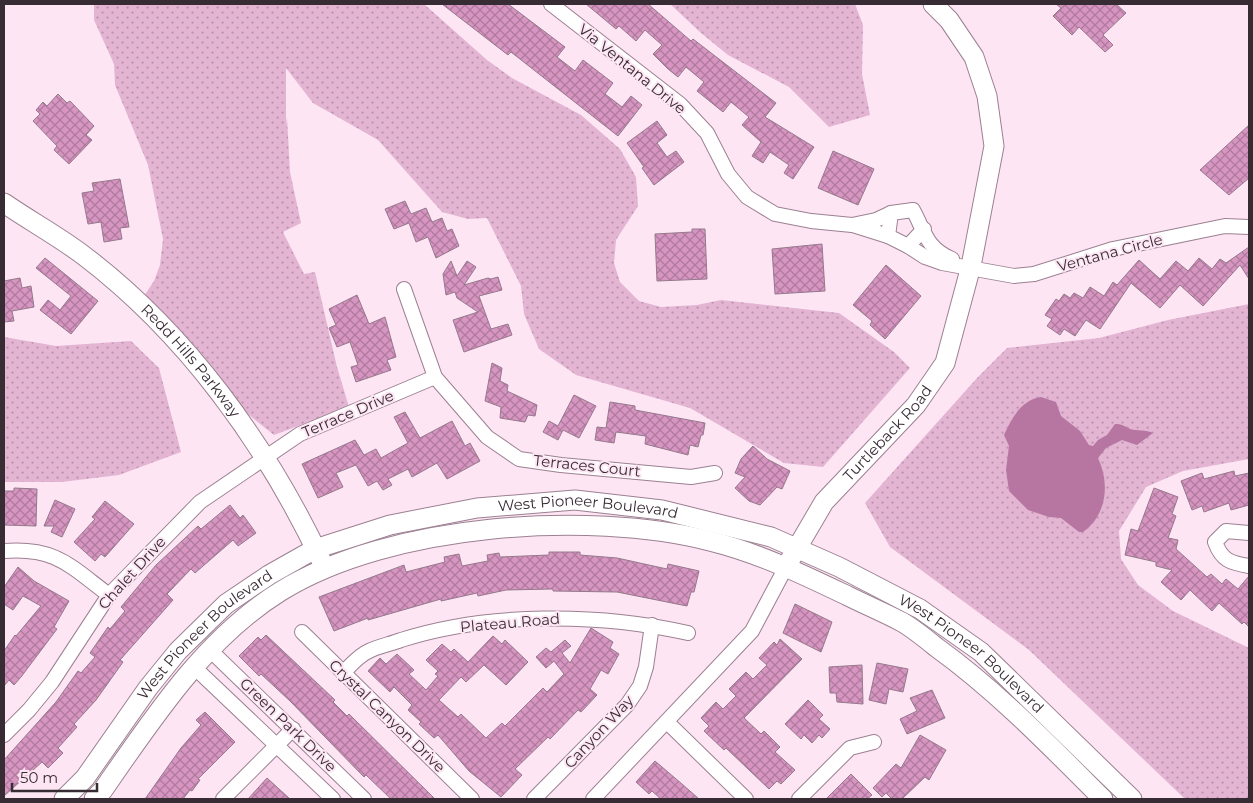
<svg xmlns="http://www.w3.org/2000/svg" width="1253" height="803" viewBox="0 0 1253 803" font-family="Montserrat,sans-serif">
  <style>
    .grass { fill: url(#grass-dots) }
    .water { fill: #b676a1 }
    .building { fill: url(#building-cross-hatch); stroke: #94798b }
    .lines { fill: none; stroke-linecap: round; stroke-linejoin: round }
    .street-casing { stroke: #9c8092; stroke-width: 16 }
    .secondary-casing { stroke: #9c8092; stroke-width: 21 }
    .street { stroke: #fff; stroke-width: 14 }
    .secondary { stroke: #fff; stroke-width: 19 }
    .labels { text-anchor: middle; stroke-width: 4; stroke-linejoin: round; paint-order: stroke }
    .street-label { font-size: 15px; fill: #382c34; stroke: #fde5f4 }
  </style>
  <defs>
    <pattern id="grass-dots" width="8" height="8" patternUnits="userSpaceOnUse" patternTransform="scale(1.25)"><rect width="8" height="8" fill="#e3b5d3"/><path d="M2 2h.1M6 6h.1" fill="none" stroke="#b993ac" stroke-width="1.8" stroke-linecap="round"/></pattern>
    <pattern id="building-cross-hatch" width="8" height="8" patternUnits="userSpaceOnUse" patternTransform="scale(1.25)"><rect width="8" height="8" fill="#d795c1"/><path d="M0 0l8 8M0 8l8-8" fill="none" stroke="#af7a9e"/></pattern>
  </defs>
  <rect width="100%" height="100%" fill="#fde5f4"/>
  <!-- grass -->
  <g class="grass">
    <polygon points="94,4 424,4 487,60 512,78 581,115 620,149 636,177 638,206 616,240 614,263 620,282 639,301 661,307 697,305 721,300 839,313 894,352 910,368 823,467 784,463 690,408 576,375 539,349 524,314 521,286 487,218 468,219 442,212 378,140 313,103 286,68 286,126 287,117 290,172 301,223 283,232 304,274 315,272 337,367 349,407 274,435 244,411 205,360 142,299 154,281 160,265 163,239 148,165 115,85 114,64 94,20"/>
    <polygon points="670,4 855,4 863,25 862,74 870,115 829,127 789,87 728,55 701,33"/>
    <polygon points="1249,304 1249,459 1183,471 1146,487 1119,531 1121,559 1138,585 1173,611 1249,648 1249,799 1185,799 1029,650 890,547 865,503 977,378 1007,348 1099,338 1168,320"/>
    <polygon points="4,337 56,346 131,341 159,368 181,452 119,475 62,482 4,482"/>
  </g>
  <!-- water -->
  <path class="water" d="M1041,397l15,5 5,14 19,15 9,14 4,1 5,-6 9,-5 8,-11c9,-1 13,6 21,6 7,1 10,0 17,3l-16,12 -15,-5 -16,8 -8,10c12,25 9,57 -15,74h-4l-18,-14 -12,-1 -21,-7 -19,-19 -3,-21 3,-24 -5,-11c8,-17 17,-35 37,-38z"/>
  <!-- building -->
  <g class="building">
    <polygon points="442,4 508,4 565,47 557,57 575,71 583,60 613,83 605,94 622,107 631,96 642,105 618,136 511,52 508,55"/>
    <polygon points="586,4 648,4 691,41 693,39 776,103 765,117 814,147 793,179 784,173 789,165 770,152 763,163 752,156 761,142 742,125 749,117 731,102 723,112 707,99 697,91 704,82 686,67 678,77 668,69 653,54 662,45 645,30 636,41 619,26 616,29"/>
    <polygon points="1056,4 1116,4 1126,13 1103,35 1113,45 1105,52 1079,27 1072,35 1053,16 1061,8"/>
    <polygon points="58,94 67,103 70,101 94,126 86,135 92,140 69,164 54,150 57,146 33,121 40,114 36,110 43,102 47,106"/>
    <polygon points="657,121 667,135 657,143 667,157 676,151 684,162 654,185 642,168 644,167 627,143"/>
    <polygon points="1249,125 1249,178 1229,195 1200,170"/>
    <polygon points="833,151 874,169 858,205 818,188"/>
    <polygon points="120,179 129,227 120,228 122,239 104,242 101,222 88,224 82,193 94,191 92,183"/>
    <polygon points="405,201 411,214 426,208 432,222 442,218 447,231 452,229 459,246 436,258 428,237 416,242 409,223 394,229 385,209"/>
    <polygon points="692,229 705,229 707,279 657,281 655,234 692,232"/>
    <polygon points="822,244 825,291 775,294 772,249"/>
    <polygon points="1249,247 1249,279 1240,265 1203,306 1180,285 1160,308 1131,283 1100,329 1086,320 1075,336 1064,329 1060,335 1047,326 1052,319 1045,315 1056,299 1059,301 1064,294 1070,298 1074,293 1083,298 1090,287 1104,296 1113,282 1117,285 1139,260 1160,279 1176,261 1188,271 1199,258 1212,269 1220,259 1226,263"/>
    <polygon points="45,258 98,301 71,334 40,310 48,300 60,310 71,296 36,268"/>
    <polygon points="451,261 457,276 467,261 476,267 464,285 488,278 491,279 498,277 502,290 479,296 491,329 508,324 512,335 464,352 453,320 478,312 457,298 455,292 446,295 443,274"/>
    <polygon points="886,265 921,296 885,339 870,325 872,321 853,305"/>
    <polygon points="20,278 22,288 31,286 34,307 12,311 14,321 4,322 4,281"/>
    <polygon points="357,295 369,324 385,317 396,357 387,360 391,370 356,382 351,367 358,365 350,342 337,347 329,328 336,325 329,309"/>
    <polygon points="492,363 502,368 500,381 508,385 507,391 537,405 535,416 528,415 525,422 500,418 501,407 485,401"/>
    <polygon points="574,395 596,406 579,438 563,430 558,440 543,432 549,421 558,426"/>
    <polygon points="610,402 635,406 635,410 705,423 703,435 701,435 698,447 690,445 688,455 645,444 646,436 616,432 614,443 595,440 597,427 606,428"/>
    <polygon points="405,412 420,438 452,421 465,446 470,443 480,461 447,479 437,463 412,477 408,469 388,479 392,485 383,490 377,481 368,486 356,465 336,473 343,487 318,498 302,464 355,440 364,455 376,449 381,458 408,443 394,417"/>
    <polygon points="753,446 767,459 790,471 782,489 777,487 760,505 749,501 735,488 745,477 735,473 741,459"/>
    <polygon points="1234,471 1235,476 1249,473 1249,505 1231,510 1229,503 1204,512 1202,506 1192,510 1181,481 1202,473 1204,479"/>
    <polygon points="14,488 37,489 36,526 4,525 4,491 14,491"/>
    <polygon points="1154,488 1178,497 1172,514 1176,516 1168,538 1178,540 1176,549 1207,577 1211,574 1222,584 1226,579 1238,589 1249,576 1249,627 1244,622 1242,624 1219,603 1212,611 1190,590 1181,600 1161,582 1172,570 1156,566 1156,562 1125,555 1131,529 1138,531"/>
    <polygon points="55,500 75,509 62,537 51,532 54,526 44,526"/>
    <polygon points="105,501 134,524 105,557 101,554 95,561 74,542 95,519 92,517"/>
    <polygon points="230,505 240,518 243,515 256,533 238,546 233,540 195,573 191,569 167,594 173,600 120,660 123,662 96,700 74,724 77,727 58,748 63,753 48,768 42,762 4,796 4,760 56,702 78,671 81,673 95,657 90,653 108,627 110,629 125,611 121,607 156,565 198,526 201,529"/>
    <polygon points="549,552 580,552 580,555 617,558 667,569 668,564 699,571 694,592 691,592 687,606 617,592 553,591 553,589 506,590 478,596 477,593 441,601 441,599 368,620 368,618 334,631 319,597 404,565 406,572 445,562 444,557 459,554 462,566 488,561 487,555 499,553 500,557 549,555"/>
    <polygon points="18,567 34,581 69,601 54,627 57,629 21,677 14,685 9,680 4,686 4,651 15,635 16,636 41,606 23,596 13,610 4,604 4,587"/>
    <polygon points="795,604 832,622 821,652 783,633"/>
    <polygon points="591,628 613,642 610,648 619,654 608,674 601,670 590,689 597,695 581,712 578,710 550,739 548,737 515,769 522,775 501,797 469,771 438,735 434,738 419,724 421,722 408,710 412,705 394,687 390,692 368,671 380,658 386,664 397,654 414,670 409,674 426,690 438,676 435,674 438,671 426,660 442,644 451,652 454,649 468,662 493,636 502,644 505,640 528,662 506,685 484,665 466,682 461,677 439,700 458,717 461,714 486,738 502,723 505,726 543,688 547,692 564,674 554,661 546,668 536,657 546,648 551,652 565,640 571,646 562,653 570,663"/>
    <polygon points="266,635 335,700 333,702 347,716 349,714 435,799 391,799 366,775 364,777 290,701 261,674 259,676 239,656 258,637 261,640"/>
    <polygon points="780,639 802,659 744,718 761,734 764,731 780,747 775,752 795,770 781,784 777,781 769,789 726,748 724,750 704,731 709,726 701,718 716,702 723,709 736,696 729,689 746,672 753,679 767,665 759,658 774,642 777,645"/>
    <polygon points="877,663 908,669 903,692 889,689 886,704 869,700"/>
    <polygon points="862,665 863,704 837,702 836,693 830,693 829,667"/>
    <polygon points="932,690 945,718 907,734 900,719 917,711 910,698"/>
    <polygon points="808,700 823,715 819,719 830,729 822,738 819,735 812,743 804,735 801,739 785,724"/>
    <polygon points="205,712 235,742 198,779 200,780 192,791 190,790 183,799 145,799 181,748 201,725 196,720"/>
    <polygon points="920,735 946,750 929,780 925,777 902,799 892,799 886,793 882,797 873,788 896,764 901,768"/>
    <polygon points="655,761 682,784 699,799 661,799 652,791 649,794 636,782"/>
    <polygon points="851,774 872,795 867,799 826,799"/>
    <polygon points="267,778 290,799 248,799"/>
  </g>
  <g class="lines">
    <!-- street casing -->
    <g class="street-casing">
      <g id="street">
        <polyline points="551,4 680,104 707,133 728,174 747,197 775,214 811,221 852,225 876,220 891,213"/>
        <polyline points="853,225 888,236"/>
        <path d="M924,229l-16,17 -20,-10 3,-23 22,-3c12,22 13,38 39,49"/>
        <polyline points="908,246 925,257 942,263 1014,276 1034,274 1113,249 1225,226 1249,227"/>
        <polyline points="404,289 435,377 487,437 519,459 561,465 691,477 715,473"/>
        <path d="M1249,533l-23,-2 -11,11c7,19 16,21 34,24"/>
        <path d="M4,551c52,-4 66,15 105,44"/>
        <polyline points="302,632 472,799"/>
        <polyline points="211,651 364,799"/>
        <polyline points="194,667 333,799"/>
        <path d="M343,673c7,-7 16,-18 26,-22 10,-5 22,-7 32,-11 88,-28 198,-27 287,-7"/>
        <polyline points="667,722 746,799"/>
        <polyline points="4,735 29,710 52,682 109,595 200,502 300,434 435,377"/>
        <polyline points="223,799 293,729"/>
        <polyline points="534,799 627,705 640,686 646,667 652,625"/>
        <polyline points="593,799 752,631 786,567"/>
        <polyline points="799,799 850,748 874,742"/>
      </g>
    </g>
    <!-- secondary casing -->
    <g class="secondary-casing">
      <g id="secondary">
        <path id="s1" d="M4,203c26,18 54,33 79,52 103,78 183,189 238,305"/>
        <path id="s2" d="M790,560l34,-58 92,-97 29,-42 26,-97 23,-120 -7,-50 -13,-39 -25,-37 -16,-16"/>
        <path id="s3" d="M64,799l21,-21 63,-90 30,-37 48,-47 43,-29 46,-26 75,-24 87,-17 98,-8 87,10 109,27 68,30 81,42 61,43 151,147"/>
        <path d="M94,799l9,-9c50,-72 102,-152 178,-199 108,-67 307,-81 429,-50 49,12 94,34 138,55 18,9 37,17 54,26 12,7 23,16 34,25 61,44 114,99 167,152"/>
      </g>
    </g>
    <!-- street -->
    <use href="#street" class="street"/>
    <!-- secondary -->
    <use href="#secondary" class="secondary"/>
  </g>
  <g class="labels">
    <!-- street labels -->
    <g class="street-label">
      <text transform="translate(632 69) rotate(39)" y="5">Via Ventana Drive</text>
      <text transform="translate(1110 253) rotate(-15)" y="5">Ventana Circle</text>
      <text dy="5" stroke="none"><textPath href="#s1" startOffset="246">Redd Hills Parkway</textPath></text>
      <text transform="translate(348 414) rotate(-23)" y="5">Terrace Drive</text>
      <text dy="5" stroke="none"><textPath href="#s2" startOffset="161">Turtleback Road</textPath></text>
      <text transform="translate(587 466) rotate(6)" y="5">Terraces Court</text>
      <text dy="5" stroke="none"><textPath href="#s3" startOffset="638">West Pioneer Boulevard</textPath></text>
      <text transform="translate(132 573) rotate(-48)" y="5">Chalet Drive</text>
      <text transform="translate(510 623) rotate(-5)" y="5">Plateau Road</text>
      <text dy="5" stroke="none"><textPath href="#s3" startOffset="218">West Pioneer Boulevard</textPath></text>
      <text dy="5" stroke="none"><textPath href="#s3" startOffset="1058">West Pioneer Boulevard</textPath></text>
      <text transform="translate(387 716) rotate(44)" y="5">Crystal Canyon Drive</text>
      <text transform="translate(288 725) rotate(44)" y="5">Green Park Drive</text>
      <text transform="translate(599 732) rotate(-47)" y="5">Canyon Way</text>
    </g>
  </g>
  <!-- border -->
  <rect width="1253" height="803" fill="none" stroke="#382c34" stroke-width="10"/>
  <!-- scale -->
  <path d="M12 783v8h85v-8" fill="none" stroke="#382c34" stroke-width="2.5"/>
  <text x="20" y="783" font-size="15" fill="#382c34" stroke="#fde5f4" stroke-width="4" paint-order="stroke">50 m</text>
</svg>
